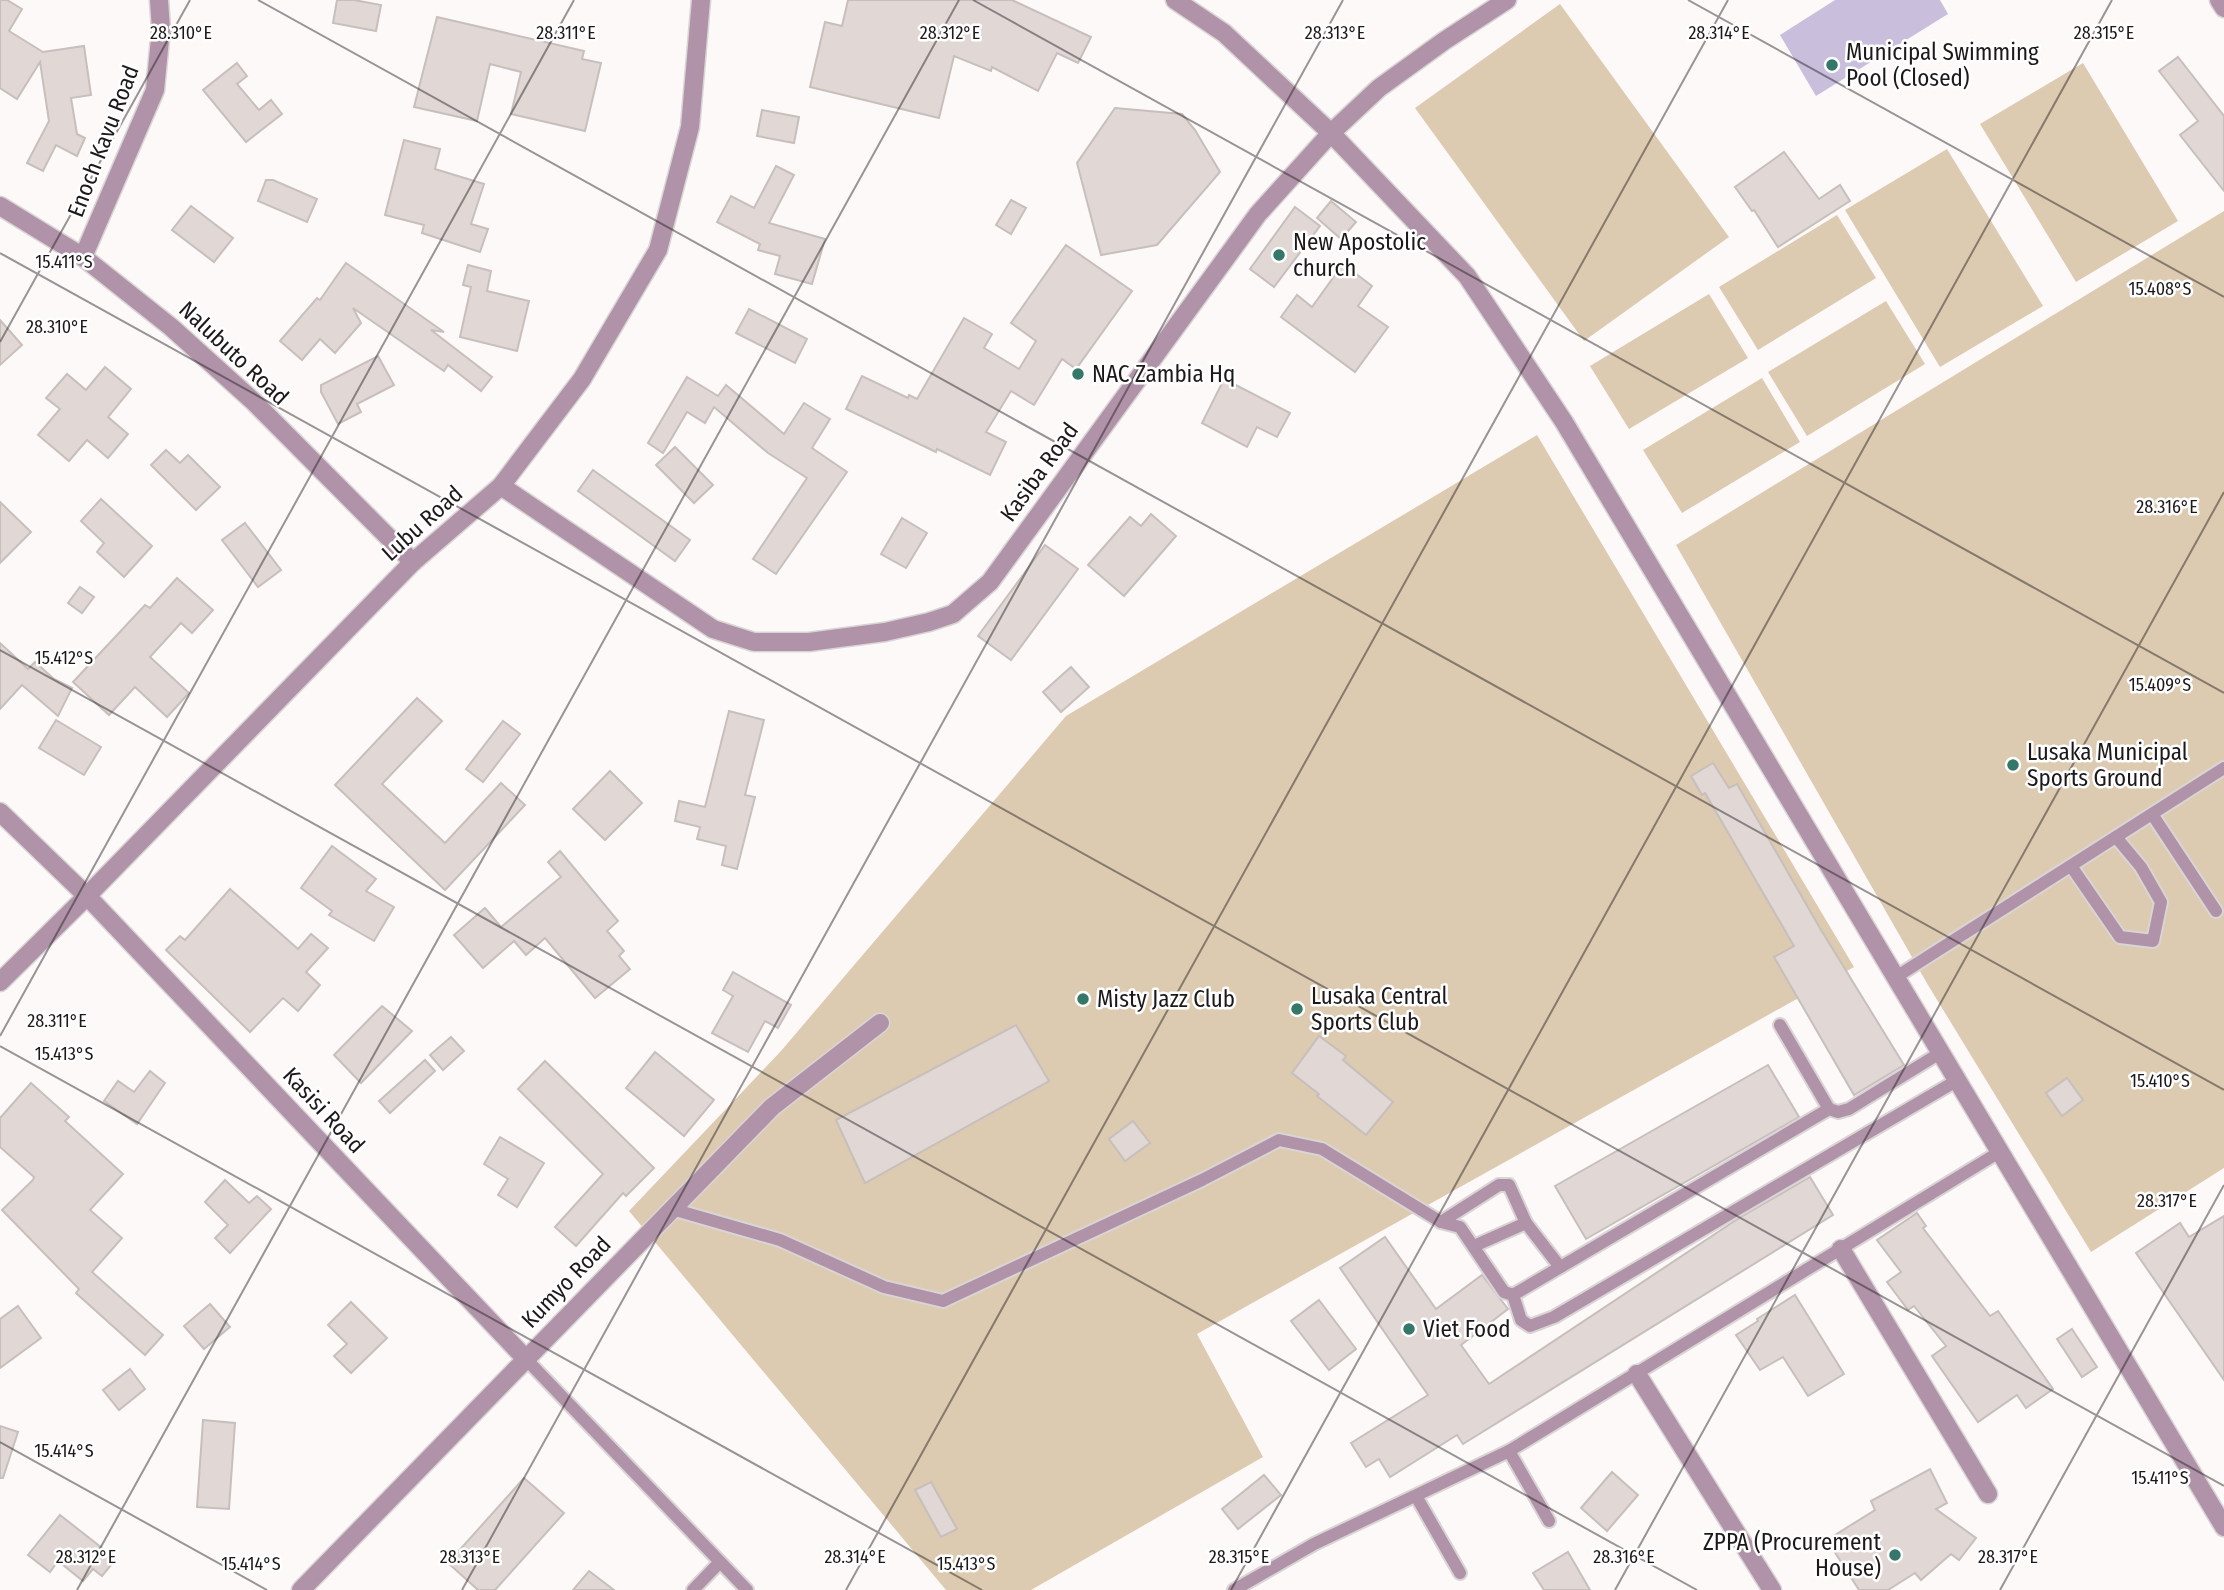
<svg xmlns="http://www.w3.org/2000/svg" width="2224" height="1590" viewBox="0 0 2224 1590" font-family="'Fira Sans Condensed',sans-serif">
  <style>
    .green { fill: #dccab1 }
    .water { fill: #c9bedc }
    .building { fill: #e1d8d5; stroke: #c7bfbc; stroke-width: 2 }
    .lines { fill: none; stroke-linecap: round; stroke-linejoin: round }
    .lane-casing { stroke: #dad5d5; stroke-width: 16 }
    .street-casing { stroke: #dad5d5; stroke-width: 21 }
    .lane { stroke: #b093a8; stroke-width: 12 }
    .street { stroke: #b093a8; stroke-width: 18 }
    .ticks { fill: none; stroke: #1d191a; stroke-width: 2; stroke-opacity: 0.45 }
    .poi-dot { fill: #35786a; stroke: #fff; stroke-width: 2.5 }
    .labels { text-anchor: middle; stroke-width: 5; stroke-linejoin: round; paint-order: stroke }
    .poi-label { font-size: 23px; fill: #1d191a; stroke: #fff; text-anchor: start }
    .street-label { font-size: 23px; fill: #1d191a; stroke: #fff }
    .ticks-label { font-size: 18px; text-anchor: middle; fill: #1d191a; stroke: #fff; stroke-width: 5; stroke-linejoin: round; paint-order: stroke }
  </style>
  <rect width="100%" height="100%" fill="#fef9f9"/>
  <!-- green -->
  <g class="green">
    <polygon points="1560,4 1729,237 1584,341 1415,108"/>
    <polygon points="2083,63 2178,221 2076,282 1980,124"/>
    <polygon points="1947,149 2043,306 1940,367 1845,210"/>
    <polygon points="2224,211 2224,1168 2091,1252 1928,985 1676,545"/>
    <polygon points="1837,215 1876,278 1758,350 1719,287"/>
    <polygon points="1709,294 1748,358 1629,429 1590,366"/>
    <polygon points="1886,301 1925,364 1807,436 1768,372"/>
    <polygon points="1762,378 1800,442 1682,513 1643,450"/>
    <polygon points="1537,435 1854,967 1197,1334 1263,1457 1031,1590 946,1590 629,1211 781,1051 1066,716"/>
  </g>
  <!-- water -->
  <polygon class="water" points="1835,0 1940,0 1948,14 1816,96 1780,35"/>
  <!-- building -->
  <g class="building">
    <polygon points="0,0 7,0 22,9 9,31 43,52 84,46 91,95 71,98 77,134 85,138 77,156 56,145 43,171 27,163 49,121 40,62 17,99 0,88"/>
    <polygon points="337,0 354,0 381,5 376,31 333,23"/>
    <polygon points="848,0 1012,0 1091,37 1078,63 1057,53 1038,91 992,67 991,71 954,56 939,118 810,87 825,22 842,26"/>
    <polygon points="437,17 584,51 582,59 601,63 585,131 511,114 521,72 490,64 477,121 414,107"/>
    <polygon points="2178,57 2224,116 2224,191 2180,135 2198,121 2159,71"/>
    <polygon points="237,63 247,76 237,84 259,110 271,100 282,114 246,142 203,90"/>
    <polygon points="1115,108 1182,114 1195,130 1220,172 1157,245 1101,255 1077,163"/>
    <polygon points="762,110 799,117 794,143 757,136"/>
    <polygon points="404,140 440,149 435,169 484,184 471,224 488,229 480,252 422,233 424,225 385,215"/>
    <polygon points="1784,152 1819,199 1840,185 1850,201 1778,247 1754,210 1752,211 1735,187"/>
    <polygon points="776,166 794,175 769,223 825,239 812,284 775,274 780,256 758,250 760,244 717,222 731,196 754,208"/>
    <polygon points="266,180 273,180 317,199 307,222 258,201"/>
    <polygon points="1011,200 1026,208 1011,234 996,225"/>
    <polygon points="1331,201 1356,222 1341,239 1317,218"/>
    <polygon points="191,206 233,238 214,262 172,230"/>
    <polygon points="1295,207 1320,226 1274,287 1250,269"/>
    <polygon points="1066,245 1132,291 1076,369 1062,359 1034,405 1011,391 986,432 1006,442 990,475 937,449 936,452 846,409 862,376 908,398 909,395 917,399 964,318 992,334 984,348 1019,369 1036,341 1011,323"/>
    <polygon points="346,263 444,332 431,330 492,377 481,391 448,365 444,371 353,308 361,323 335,353 320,339 302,360 280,341 317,298 320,300"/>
    <polygon points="1343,264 1372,286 1358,306 1388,327 1355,372 1281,317 1297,295 1312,307"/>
    <polygon points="468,265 491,271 487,291 529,301 517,351 460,337 471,287 463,285"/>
    <polygon points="749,309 807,339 795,363 736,333"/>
    <polygon points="0,320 22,345 0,365"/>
    <polygon points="378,356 394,385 357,404 361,412 338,424 321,392 321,385"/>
    <polygon points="105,367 131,389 108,417 128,434 108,458 87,440 69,461 38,435 60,409 46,398 67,374 86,390"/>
    <polygon points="687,377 718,396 726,385 784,434 804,403 830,419 812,448 847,472 776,574 753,559 807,478 768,453 714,407 705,423 687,412 663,453 648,443"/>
    <polygon points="1224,379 1290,413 1277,437 1257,427 1247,447 1202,423"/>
    <polygon points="675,447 713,485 694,503 656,465"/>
    <polygon points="166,450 180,463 188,455 220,487 196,510 151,465"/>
    <polygon points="593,470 690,540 675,561 578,491"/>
    <polygon points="101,499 152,546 124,577 97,552 104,543 81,521"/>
    <polygon points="0,502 31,532 0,563"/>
    <polygon points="1151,514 1176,536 1124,596 1088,565 1130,517 1141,526"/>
    <polygon points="902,518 927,533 906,568 881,554"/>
    <polygon points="245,523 281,570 258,587 222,540"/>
    <polygon points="1045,545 1078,569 1011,660 978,636"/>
    <polygon points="177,578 213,610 192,633 181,623 150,657 189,693 167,717 135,687 109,715 73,682 145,605 150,608"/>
    <polygon points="80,587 94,597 82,613 68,603"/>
    <polygon points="0,643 28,669 35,662 54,679 72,688 58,716 22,685 0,709"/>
    <polygon points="1071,667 1089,687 1061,712 1043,692"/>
    <polygon points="417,698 442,721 382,784 445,843 501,783 525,805 445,890 335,785"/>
    <polygon points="729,711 764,720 745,795 755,797 737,869 722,865 726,846 697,839 700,827 675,821 679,801 705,807"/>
    <polygon points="56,720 101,747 84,775 39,748"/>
    <polygon points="503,721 520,734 483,782 466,769"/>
    <polygon points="1713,763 1729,788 1737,784 1821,930 1904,1065 1854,1095 1774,957 1794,946 1705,793 1702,795 1691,776"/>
    <polygon points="610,771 642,803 605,840 573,809"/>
    <polygon points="332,846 376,879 366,891 394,907 374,941 329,915 332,911 301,888"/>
    <polygon points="560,851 618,921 607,931 624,951 619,956 630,969 595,998 545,938 526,955 514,941 483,968 454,935 485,908 501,927 561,877 548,862"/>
    <polygon points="230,889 298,949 311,934 328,948 306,972 320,985 298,1011 283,998 250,1032 166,950 180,936 185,940"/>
    <polygon points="733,972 791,1005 778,1028 765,1021 748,1052 712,1033 733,996 723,990"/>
    <polygon points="382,1006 412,1031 361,1083 334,1055"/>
    <polygon points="1016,1025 1049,1081 865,1183 836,1120"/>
    <polygon points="1319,1036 1346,1056 1343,1060 1393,1102 1366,1135 1317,1096 1319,1094 1292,1073"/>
    <polygon points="451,1037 464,1051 443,1070 430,1055"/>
    <polygon points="655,1052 714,1100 684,1136 626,1088"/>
    <polygon points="425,1060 435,1071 390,1113 379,1101"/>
    <polygon points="545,1061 654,1168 626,1196 623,1193 576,1246 555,1227 603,1174 518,1089"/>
    <polygon points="1768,1065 1799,1117 1586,1239 1555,1186"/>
    <polygon points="150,1071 165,1083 137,1124 104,1101 118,1081 134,1092"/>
    <polygon points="2067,1078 2083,1100 2062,1116 2046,1093"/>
    <polygon points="31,1083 69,1117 65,1121 123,1174 90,1210 122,1238 92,1272 163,1335 145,1355 76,1293 79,1289 2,1210 33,1180 34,1177 0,1147 0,1118"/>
    <polygon points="1133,1121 1150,1143 1125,1161 1109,1139"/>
    <polygon points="500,1137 544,1163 517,1207 498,1195 508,1179 484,1164"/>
    <polygon points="1810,1177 1833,1215 1463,1444 1457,1435 1390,1477 1379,1459 1366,1467 1351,1443 1428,1395 1340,1268 1385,1237 1436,1309 1482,1275 1508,1309 1461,1345 1489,1384 1739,1218"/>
    <polygon points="225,1180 249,1203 257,1196 271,1209 230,1253 215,1238 228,1225 205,1202"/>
    <polygon points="1917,1213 1926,1226 1923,1228 1990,1316 1998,1311 2053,1389 2026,1408 2017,1395 1978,1422 1932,1356 1946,1346 1914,1306 1908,1310 1887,1282 1901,1272 1877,1240"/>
    <polygon points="2224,1216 2224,1380 2136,1253 2180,1223 2189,1237"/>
    <polygon points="1795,1295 1844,1374 1808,1396 1783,1357 1760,1370 1736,1335 1758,1321 1757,1319"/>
    <polygon points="1319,1300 1356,1349 1329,1370 1291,1321"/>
    <polygon points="351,1302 387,1338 351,1373 334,1356 347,1344 328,1325"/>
    <polygon points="210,1304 230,1327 204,1349 184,1326"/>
    <polygon points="18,1306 41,1338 0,1368 0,1319"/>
    <polygon points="2072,1329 2097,1367 2082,1377 2057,1339"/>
    <polygon points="130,1369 145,1389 119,1410 103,1390"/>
    <polygon points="203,1420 235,1423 229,1509 197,1507"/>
    <polygon points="0,1426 18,1432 3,1478 0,1478"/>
    <polygon points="1930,1469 1947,1503 1936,1509 1976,1538 1959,1560 1951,1554 1921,1580 1915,1573 1888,1590 1859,1590 1827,1540 1875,1510 1871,1501"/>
    <polygon points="1612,1472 1638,1495 1607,1531 1581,1508"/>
    <polygon points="1264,1475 1281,1495 1238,1529 1222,1509"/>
    <polygon points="524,1478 564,1513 495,1590 478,1590 448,1563"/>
    <polygon points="931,1482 957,1529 941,1537 915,1490"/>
    <polygon points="60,1515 116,1559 102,1576 93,1569 83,1581 58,1561 50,1572 28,1555"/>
    <polygon points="1568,1552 1590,1590 1544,1590 1533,1573"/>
    <polygon points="589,1571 614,1590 573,1590"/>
  </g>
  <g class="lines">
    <!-- lane casing -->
    <g class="lane-casing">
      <g id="lane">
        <polyline points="2152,814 2216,911"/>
        <polyline points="2071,866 2120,937 2153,941 2161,902 2141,867 2116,837"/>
        <polyline points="1896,977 2224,768"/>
        <polyline points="1780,1025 1829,1109"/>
        <polyline points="1940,1053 1849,1109 1838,1112 1829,1109 1513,1295 1521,1320 1530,1326 1554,1317 1956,1081"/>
        <polyline points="672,1209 780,1240 884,1287 943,1301 1202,1180 1279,1140 1322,1149 1441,1222 1460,1227 1504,1292 1513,1295"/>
        <polyline points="1441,1222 1499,1185 1509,1185 1526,1223"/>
        <polyline points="1474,1246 1526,1223 1560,1267"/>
        <polyline points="525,1358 747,1590"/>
        <polyline points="1416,1496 1460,1573"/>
        <polyline points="1549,1521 1509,1451 2001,1151"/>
        <polyline points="693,1590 720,1562"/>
        <polyline points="1234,1590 1314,1544 1509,1451"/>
      </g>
    </g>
    <!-- street casing -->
    <g class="street-casing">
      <g id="street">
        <polyline points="1175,0 1224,33 1331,133 1467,276 1564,422 2224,1527"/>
        <polyline points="2219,0 2224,8"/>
        <polyline points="0,206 83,257 171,327 253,401 413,562"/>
        <polyline points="83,257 155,90 161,29 159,0"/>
        <polyline points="501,486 713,629 754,642 809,642 885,632 929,622 953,614 990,582 1258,214 1331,133 1379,88 1444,41 1507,0"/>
        <polyline points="0,812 87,896 525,1358"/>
        <polyline points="0,982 87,896 413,562 501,486 582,379 658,250 690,127 701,0"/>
        <polyline points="1841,1249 1988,1494"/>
        <polyline points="1637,1374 1772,1590"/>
        <polyline points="301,1590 772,1107 880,1023"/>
      </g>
    </g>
    <!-- lane -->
    <use href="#lane" class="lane"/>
    <!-- street -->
    <use href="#street" class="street"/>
  </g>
  <!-- ticks -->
  <path class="ticks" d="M258,0l1966,1090M973,0l1251,693M1688,0l536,297M0,253l2224,1233M0,342l190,-342M0,650l1697,940M0,1036l574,-1036M0,1046l982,544M0,1442l267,148M77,1590l882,-1590M462,1590l881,-1590M846,1590l882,-1590M1231,1590l881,-1590M1615,1590l609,-1098M2000,1590l224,-405"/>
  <!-- markers -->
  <g class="poi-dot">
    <circle cx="1832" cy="65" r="7"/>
    <circle cx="1279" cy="255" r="7"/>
    <circle cx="1078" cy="374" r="7"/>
    <circle cx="2013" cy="765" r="7"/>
    <circle cx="1083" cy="999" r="7"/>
    <circle cx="1297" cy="1009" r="7"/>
    <circle cx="1409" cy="1329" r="7"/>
    <circle cx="1895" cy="1555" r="7"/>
  </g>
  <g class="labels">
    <!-- poi labels -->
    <g class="poi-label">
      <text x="1846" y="60">Municipal Swimming<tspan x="1846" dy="26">Pool (Closed)</tspan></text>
      <text x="1293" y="250">New Apostolic<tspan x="1293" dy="26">church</tspan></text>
      <text x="1092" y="382">NAC Zambia Hq</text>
      <text x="2027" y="760">Lusaka Municipal<tspan x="2027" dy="26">Sports Ground</tspan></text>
      <text x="1311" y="1004">Lusaka Central<tspan x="1311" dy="26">Sports Club</tspan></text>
      <text x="1097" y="1007">Misty Jazz Club</text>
      <text x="1423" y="1337">Viet Food</text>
      <text x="1881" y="1550" text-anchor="end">ZPPA (Procurement<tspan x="1881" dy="26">House)</tspan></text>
    </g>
    <!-- street labels -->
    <g class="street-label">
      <text transform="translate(103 141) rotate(-69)" y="8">Enoch Kavu Road</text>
      <text transform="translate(234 353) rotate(43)" y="8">Nalubuto Road</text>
      <text transform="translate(1039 472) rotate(-54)" y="8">Kasiba Road</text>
      <text transform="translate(422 523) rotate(-42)" y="8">Lubu Road</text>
      <text transform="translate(324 1110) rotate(47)" y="8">Kasisi Road</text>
      <text transform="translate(566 1282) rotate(-46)" y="8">Kumyo Road</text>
    </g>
  </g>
  <g class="ticks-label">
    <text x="181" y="39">28.310°E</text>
    <text x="566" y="39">28.311°E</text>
    <text x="950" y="39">28.312°E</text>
    <text x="1335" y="39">28.313°E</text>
    <text x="1719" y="39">28.314°E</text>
    <text x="2104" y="39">28.315°E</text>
    <text x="64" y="268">15.411°S</text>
    <text x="2160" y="295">15.408°S</text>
    <text x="57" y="333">28.310°E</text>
    <text x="2167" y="513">28.316°E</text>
    <text x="64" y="664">15.412°S</text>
    <text x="2160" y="691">15.409°S</text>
    <text x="57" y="1027">28.311°E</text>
    <text x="64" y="1060">15.413°S</text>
    <text x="2160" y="1087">15.410°S</text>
    <text x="2167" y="1207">28.317°E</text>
    <text x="64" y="1457">15.414°S</text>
    <text x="2160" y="1484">15.411°S</text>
    <text x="86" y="1563">28.312°E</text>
    <text x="470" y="1563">28.313°E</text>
    <text x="855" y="1563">28.314°E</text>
    <text x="1239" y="1563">28.315°E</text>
    <text x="1624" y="1563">28.316°E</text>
    <text x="2008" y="1563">28.317°E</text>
    <text x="251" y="1570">15.414°S</text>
    <text x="966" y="1570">15.413°S</text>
  </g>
</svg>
